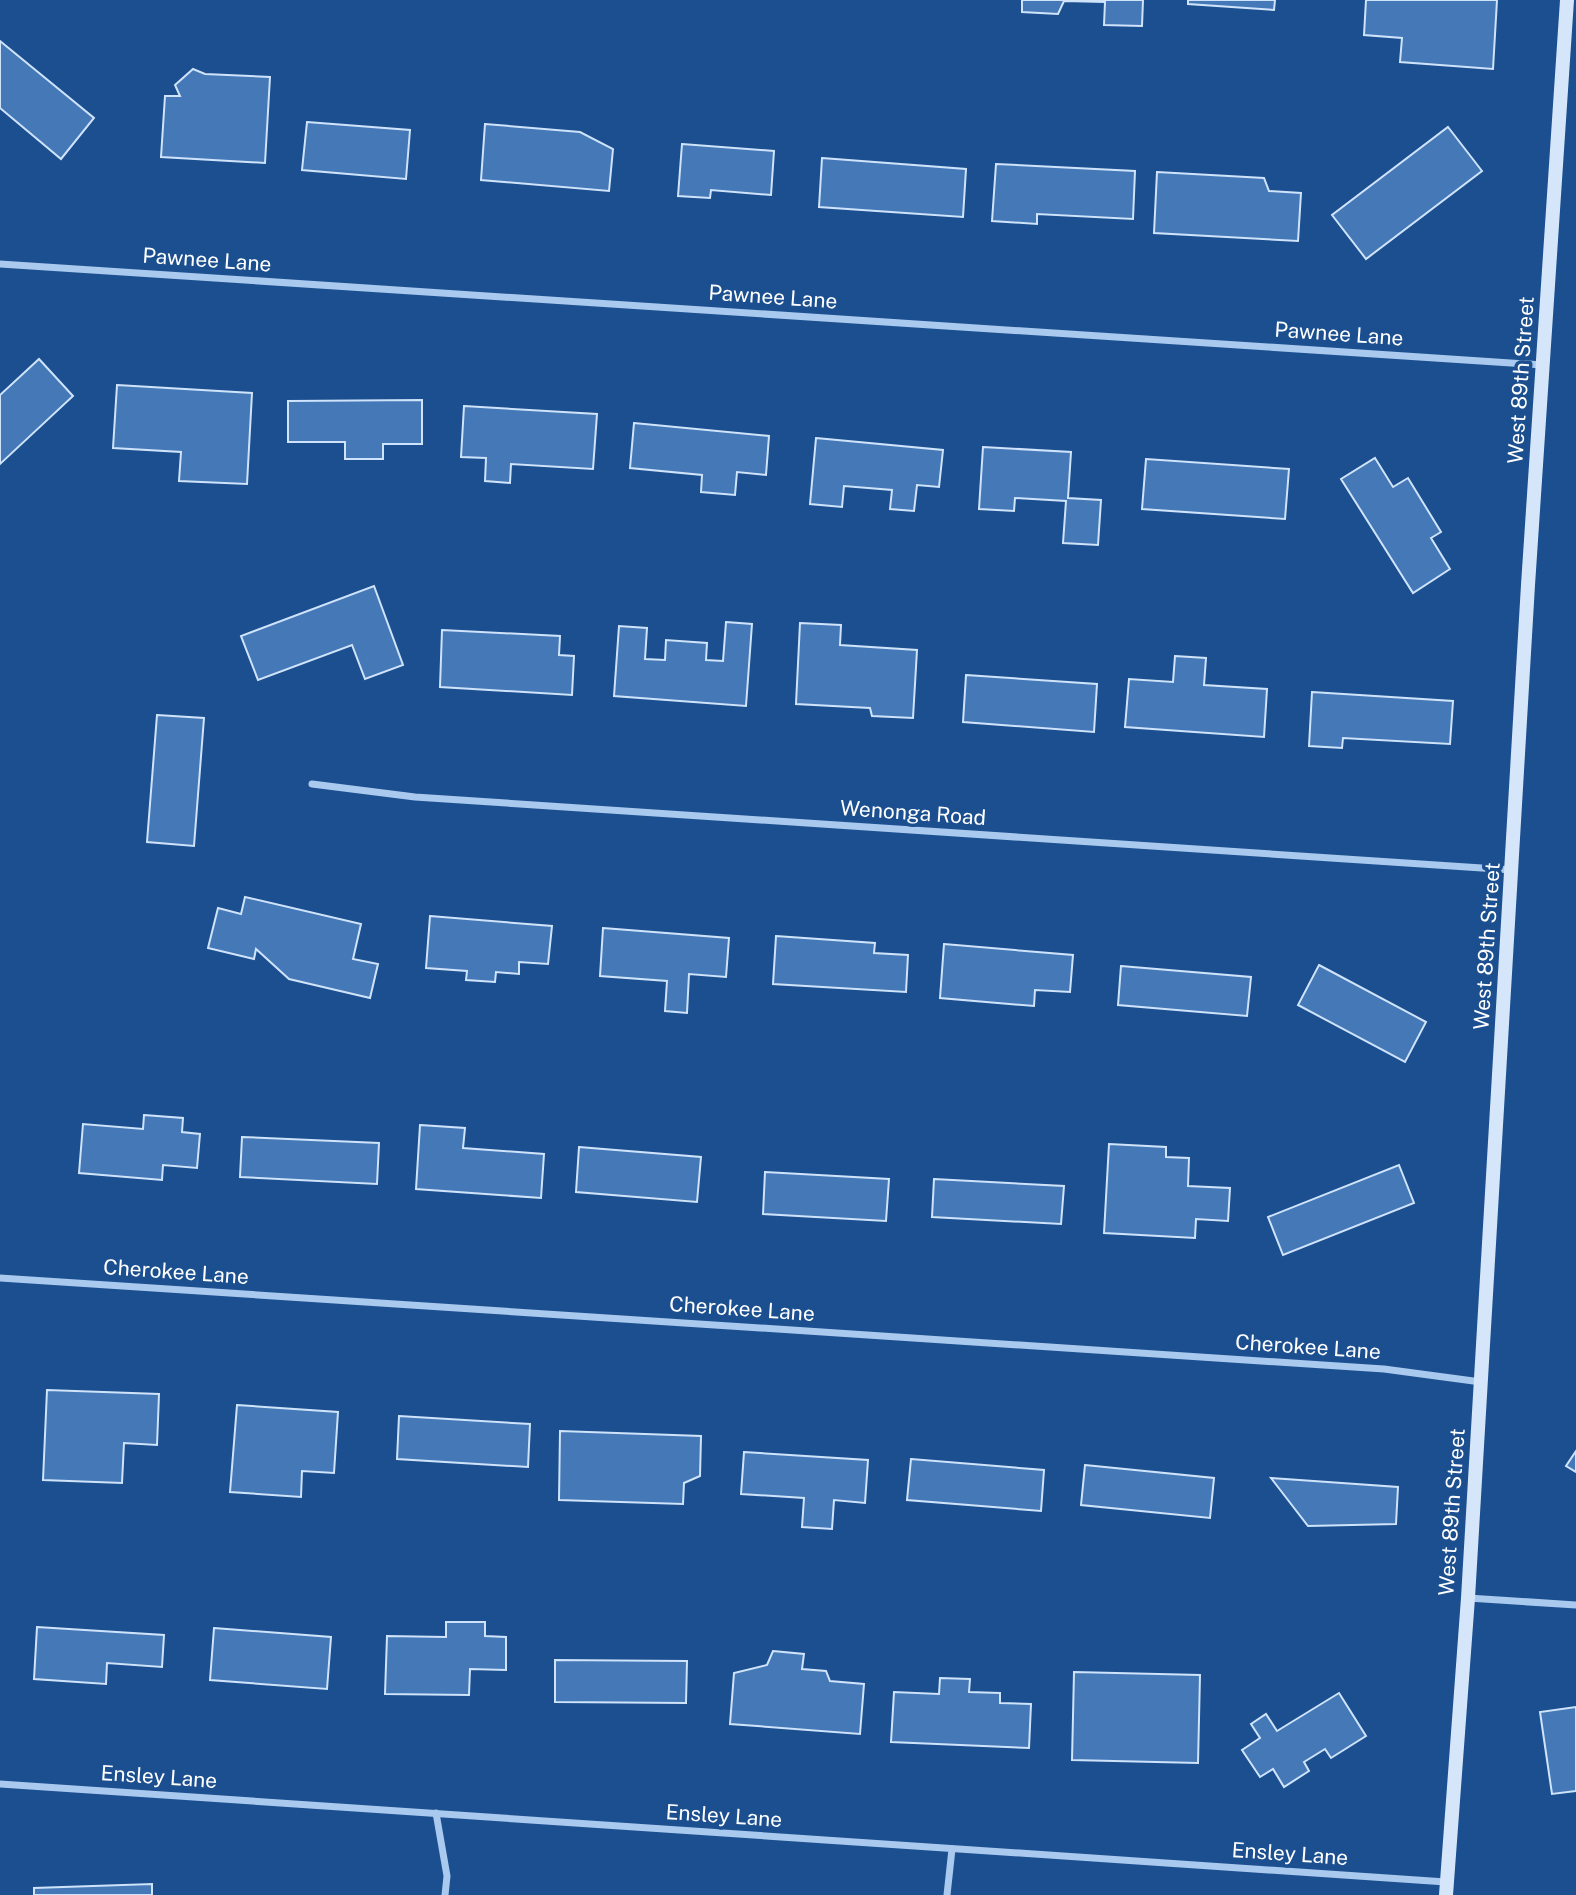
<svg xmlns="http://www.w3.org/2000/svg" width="1576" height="1895" viewBox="0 0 1576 1895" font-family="'Public Sans',sans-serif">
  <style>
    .building { fill: #4478b7; stroke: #cfe3fa; stroke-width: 2 }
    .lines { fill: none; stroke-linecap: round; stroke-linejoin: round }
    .street { stroke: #a9c9ee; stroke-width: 7 }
    .secondary { stroke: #d6e6fa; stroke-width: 14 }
    .labels { text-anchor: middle; stroke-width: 7; stroke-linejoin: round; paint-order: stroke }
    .street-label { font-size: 21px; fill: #fff; stroke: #1b4f8f }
  </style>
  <rect width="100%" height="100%" fill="#1b4f8f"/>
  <!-- building -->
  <g class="building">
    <polygon points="1022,0 1143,0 1142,26 1104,25 1105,2 1064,1 1058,14 1022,12"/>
    <polygon points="1188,0 1275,0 1274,10 1188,4"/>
    <polygon points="1366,0 1497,0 1493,69 1400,62 1402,38 1364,35"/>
    <polygon points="0,41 94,118 61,159 0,108"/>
    <polygon points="193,69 205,74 270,77 265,163 161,157 165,96 180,96 175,85"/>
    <polygon points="307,122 410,130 406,179 302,170"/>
    <polygon points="485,124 580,132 613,149 609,191 481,180"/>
    <polygon points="1448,127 1482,171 1366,259 1332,215"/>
    <polygon points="682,144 774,151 771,195 711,190 710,198 678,196"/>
    <polygon points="822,158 966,169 963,217 819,207"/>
    <polygon points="996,164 1135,171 1133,219 1037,214 1037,224 992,221"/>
    <polygon points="1157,172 1264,178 1269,191 1301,193 1298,241 1154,233"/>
    <polygon points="39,359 73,396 0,464 0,395"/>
    <polygon points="117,385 252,393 247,484 179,481 181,452 113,448"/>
    <polygon points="422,400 422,444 383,444 383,459 345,459 345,442 288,442 288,401"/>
    <polygon points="464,406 597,414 593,469 511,464 510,483 485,481 486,458 461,457"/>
    <polygon points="634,423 769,436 766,475 737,472 735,495 701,492 702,475 630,468"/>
    <polygon points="816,438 943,450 939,487 917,485 914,511 890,509 892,490 844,486 842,507 810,504"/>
    <polygon points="983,447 1071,452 1068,498 1101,500 1098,545 1063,543 1066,501 1015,498 1014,511 979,509"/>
    <polygon points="1375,458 1393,487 1408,478 1441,532 1431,538 1450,569 1413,593 1341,479"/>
    <polygon points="1146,459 1289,469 1285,519 1142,509"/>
    <polygon points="374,586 403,665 365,679 352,645 258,680 241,636"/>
    <polygon points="726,622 752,624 746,706 614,696 619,626 647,628 645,659 665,660 666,640 707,643 706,660 723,661"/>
    <polygon points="800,623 841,625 840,645 917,650 913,718 872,716 870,708 796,704"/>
    <polygon points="442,630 560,636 559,655 574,656 572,695 440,687"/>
    <polygon points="1175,656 1206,658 1204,685 1267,689 1264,737 1125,727 1129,679 1173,682"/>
    <polygon points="966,675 1097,684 1094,732 963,722"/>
    <polygon points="1312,692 1453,701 1450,744 1343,738 1342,748 1309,746"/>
    <polygon points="157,715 204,718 194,846 147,842"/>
    <polygon points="245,897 361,924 353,959 378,964 370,998 289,979 256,949 254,959 208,948 218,908 241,914"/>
    <polygon points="430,916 552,926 548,964 519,962 519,974 496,972 495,982 466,980 467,971 426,968"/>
    <polygon points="603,928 729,938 726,977 689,974 687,1013 665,1011 667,981 600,976"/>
    <polygon points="776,936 875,943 874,953 908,955 906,992 773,984"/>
    <polygon points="944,944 1073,955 1070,992 1035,990 1034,1006 940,998"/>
    <polygon points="1319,965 1426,1022 1405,1062 1298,1005"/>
    <polygon points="1121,966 1251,977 1247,1016 1118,1005"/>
    <polygon points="144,1115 183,1118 182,1132 200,1134 197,1168 163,1165 162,1180 79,1173 83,1124 143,1129"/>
    <polygon points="420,1125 465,1128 463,1148 544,1154 541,1198 416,1189"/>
    <polygon points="242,1137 379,1143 377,1184 240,1177"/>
    <polygon points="1109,1144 1166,1147 1166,1157 1189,1158 1188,1186 1230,1188 1228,1221 1196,1219 1195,1238 1104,1233"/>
    <polygon points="579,1147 701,1157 697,1202 576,1192"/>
    <polygon points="1399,1165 1414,1203 1283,1255 1268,1217"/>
    <polygon points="765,1172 889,1179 886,1221 763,1214"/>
    <polygon points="934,1179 1064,1186 1061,1224 932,1217"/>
    <polygon points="47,1390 159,1394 157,1445 124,1443 122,1483 43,1480"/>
    <polygon points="237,1405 338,1412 334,1473 302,1471 301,1497 230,1492"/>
    <polygon points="399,1416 530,1424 528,1467 397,1459"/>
    <polygon points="560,1431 701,1436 700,1476 684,1483 683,1504 559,1500"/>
    <polygon points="1576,1451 1576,1472 1566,1466"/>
    <polygon points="744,1452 868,1460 865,1503 834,1500 832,1529 802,1527 804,1498 741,1494"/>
    <polygon points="911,1459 1044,1470 1041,1511 907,1500"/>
    <polygon points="1085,1465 1214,1478 1210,1518 1081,1505"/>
    <polygon points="1271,1478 1398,1487 1396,1524 1308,1526"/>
    <polygon points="446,1622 485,1622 485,1636 506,1637 506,1670 470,1669 469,1695 385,1694 387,1636 446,1637"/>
    <polygon points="37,1627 164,1635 162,1667 107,1663 106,1684 34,1679"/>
    <polygon points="214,1628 331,1637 327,1689 210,1680"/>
    <polygon points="773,1651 804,1654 802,1669 826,1671 830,1681 864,1684 860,1734 730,1724 734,1673 767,1665"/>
    <polygon points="555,1660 687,1661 686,1703 555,1702"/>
    <polygon points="1074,1672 1200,1675 1198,1763 1072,1760"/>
    <polygon points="940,1678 970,1679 969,1692 1000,1693 1000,1703 1031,1704 1029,1748 891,1742 894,1692 939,1694"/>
    <polygon points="1339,1693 1366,1736 1331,1758 1325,1749 1304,1762 1309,1771 1284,1787 1273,1769 1260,1777 1242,1750 1260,1738 1251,1724 1266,1714 1277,1731"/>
    <polygon points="1576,1707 1576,1791 1552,1794 1540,1712"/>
    <polygon points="152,1884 152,1895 34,1895 34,1888"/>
  </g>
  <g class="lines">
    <!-- street -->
    <g class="street">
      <polyline points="0,264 1543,365"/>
      <polyline points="312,784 415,797 1512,870"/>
      <polyline points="0,1278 1384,1369 1481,1382"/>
      <polyline points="1468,1598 1576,1605"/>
      <polyline points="0,1784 1446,1882"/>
      <polyline points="436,1813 447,1876 445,1895"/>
      <polyline points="947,1895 952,1849"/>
    </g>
    <!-- secondary -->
    <polyline class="secondary" points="1446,1895 1468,1598 1528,585 1567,0"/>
  </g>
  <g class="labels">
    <!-- street labels -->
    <g class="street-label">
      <text transform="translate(207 260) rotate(4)" y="7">Pawnee Lane</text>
      <text transform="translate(773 297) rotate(4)" y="7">Pawnee Lane</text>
      <text transform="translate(1339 334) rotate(4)" y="7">Pawnee Lane</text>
      <text transform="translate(1521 380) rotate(-86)" y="7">West 89th Street</text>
      <text transform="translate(913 813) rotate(4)" y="7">Wenonga Road</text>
      <text transform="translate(1487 946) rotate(-86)" y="7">West 89th Street</text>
      <text transform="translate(176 1272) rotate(4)" y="7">Cherokee Lane</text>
      <text transform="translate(742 1309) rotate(4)" y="7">Cherokee Lane</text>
      <text transform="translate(1308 1347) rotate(4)" y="7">Cherokee Lane</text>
      <text transform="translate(1452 1512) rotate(-86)" y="7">West 89th Street</text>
      <text transform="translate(159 1777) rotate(4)" y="7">Ensley Lane</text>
      <text transform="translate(724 1816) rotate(4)" y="7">Ensley Lane</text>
      <text transform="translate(1290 1854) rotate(4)" y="7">Ensley Lane</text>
    </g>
  </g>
</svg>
